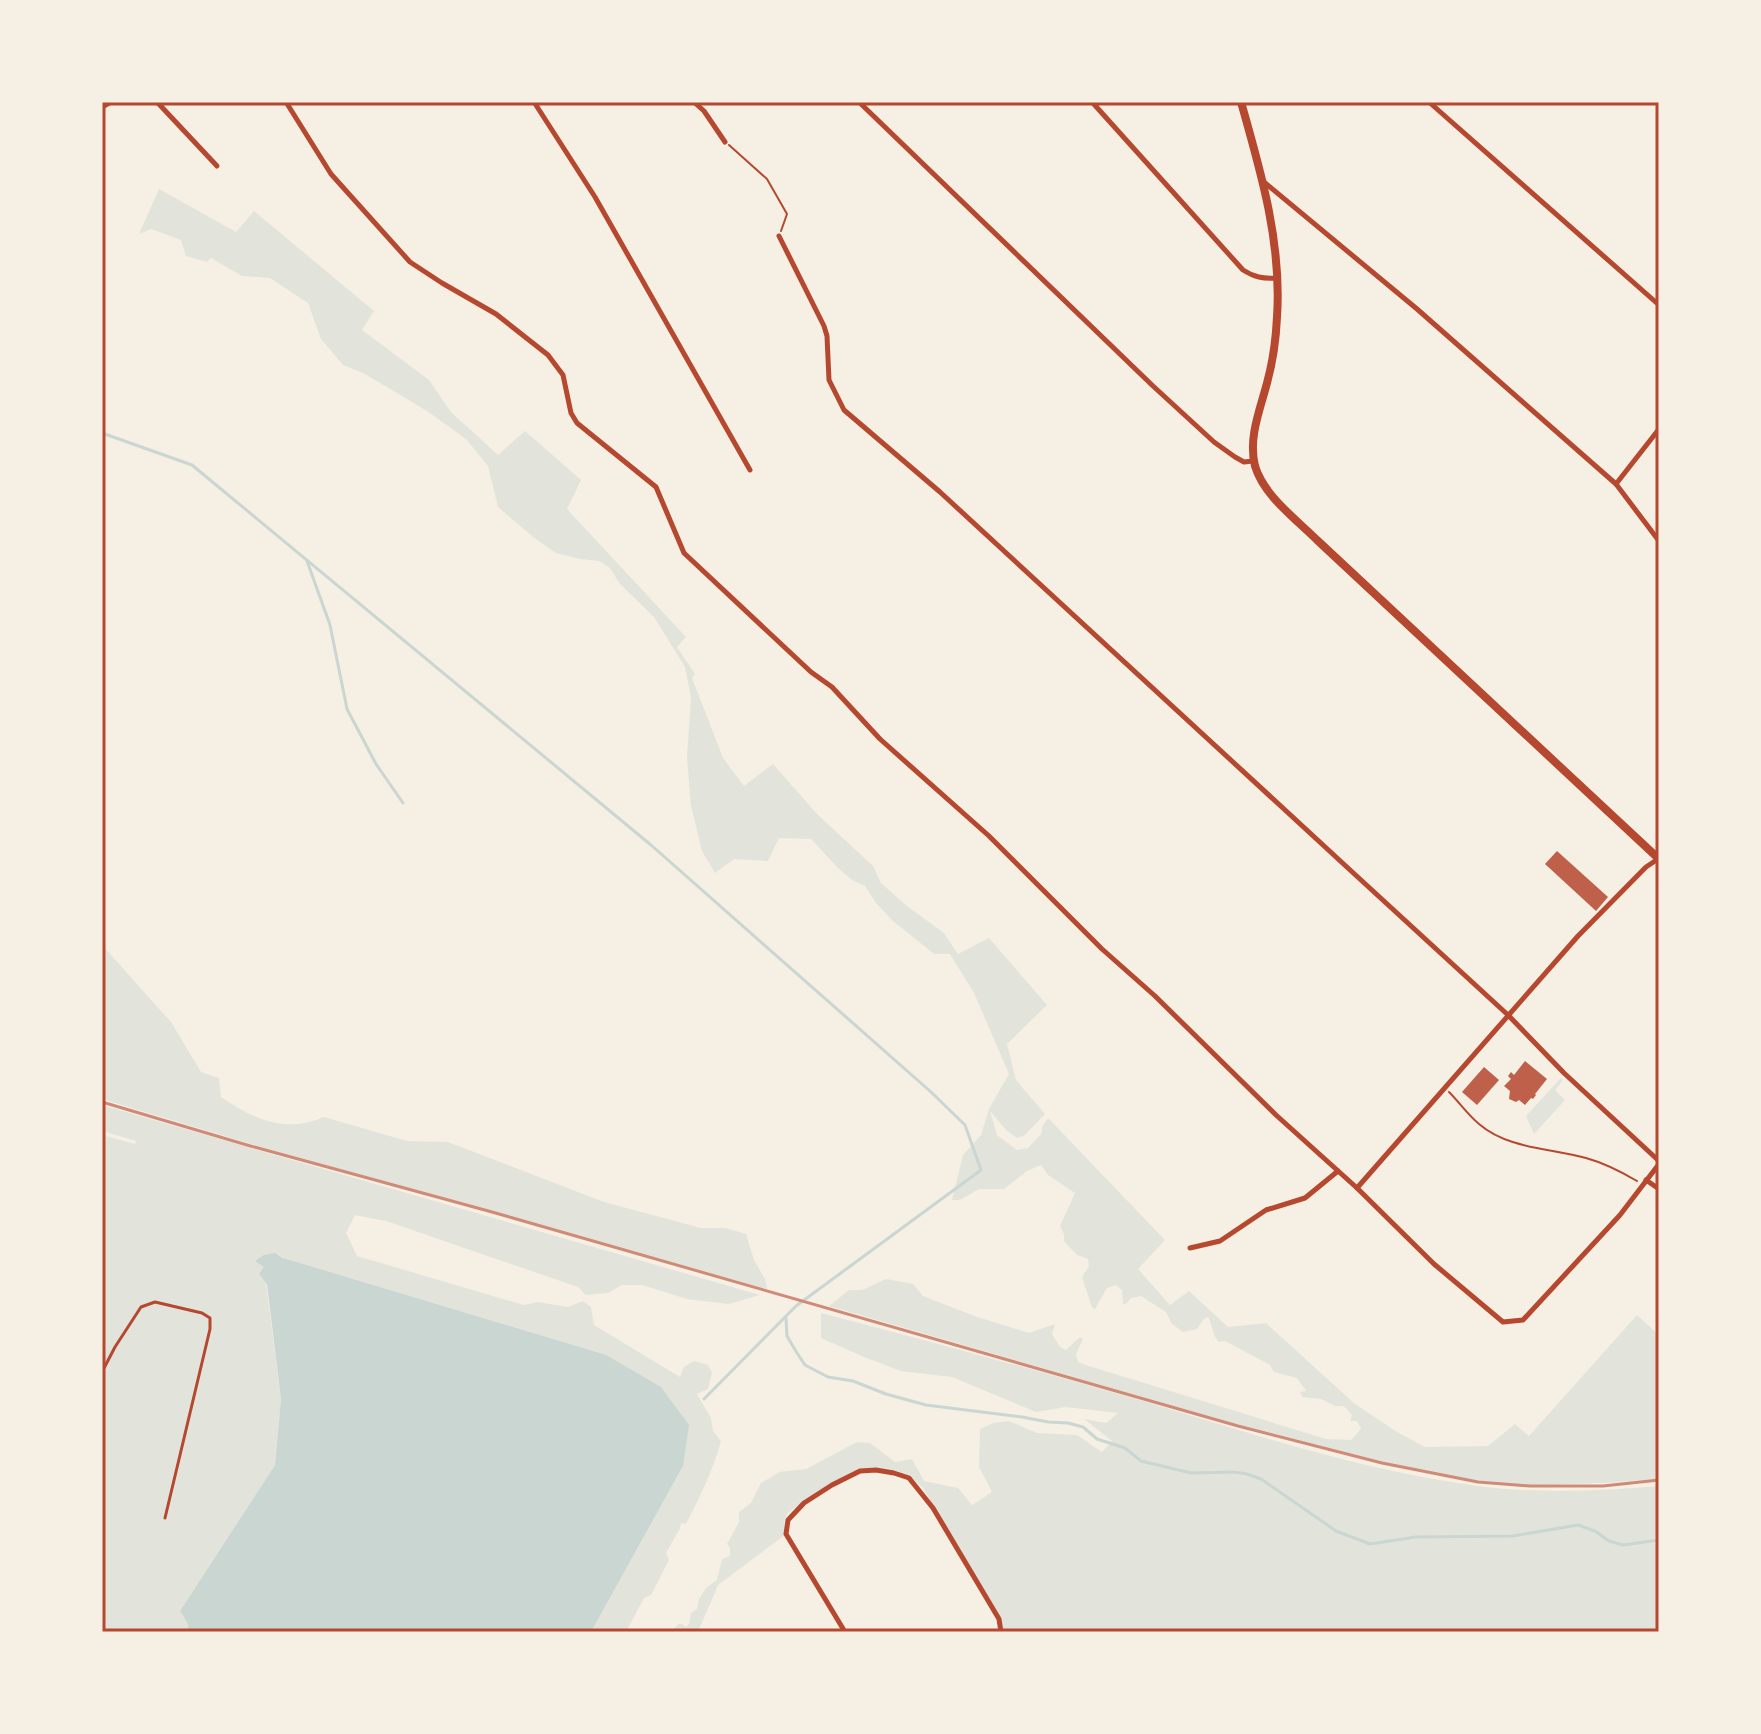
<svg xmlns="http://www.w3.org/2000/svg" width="1761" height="1734" viewBox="0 0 1761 1734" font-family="'DM Sans',sans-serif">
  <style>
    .green { fill: #e2e4dc }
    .water { fill: #c9d6d2 }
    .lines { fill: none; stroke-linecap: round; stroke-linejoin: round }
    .stream { stroke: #c9d6d2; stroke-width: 3 }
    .building { fill: #bf614a }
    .path { stroke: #b5482f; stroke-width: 2 }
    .service { stroke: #b5482f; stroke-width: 3 }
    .minor { stroke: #b5482f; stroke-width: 5 }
    .primary { stroke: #b5482f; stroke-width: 8 }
    .rail { stroke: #cf8b77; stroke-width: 3 }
    .neatline { fill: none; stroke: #b5482f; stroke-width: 3 }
  </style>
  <rect width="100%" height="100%" fill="#f6efe4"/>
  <!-- green -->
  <g class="green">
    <path d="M159,189l77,43 18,-21 120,100 -12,19 67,50 22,32 47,43 27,-24 56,49 -14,29 119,128 -9,10 18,27 -3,4 31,80 21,28 29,-22 44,50 56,52 8,17 26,23 37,27 14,21 31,-16 58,67 -40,39 9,36 29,34 -20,21 -8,3 -11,-8 -16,-19 7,24 20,15 11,-2 13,-14 2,-9 5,-7 117,122 -27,29 32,36 19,-14 39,36 38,-4 89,81 42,28 28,15 63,-1 27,-22 14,12 108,-121 22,20v144l-56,4 -73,2 -52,-4 -63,-11 -176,-45 -410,-119 20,-16h13l24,-11 27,5 10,12 54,21 52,16 26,-9 -3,10 8,13 6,3 14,-13 3,2 -7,15 2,8 11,4 237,73 25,1 10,-11 -4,-8h-7l2,-6 -8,-9h-9l-14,-7 -19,-2 -2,-5 6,-1 -9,-13 -23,-6 -4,-7 -45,-24 -6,1c-7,-7 -6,-16 -11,-25l-4,2 -7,10 -14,3 -11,-8 -6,-12 -25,-16 -10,2 -5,6h-3l-1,-14 -6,-5 -9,3 -12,21 -3,-1 -10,-31 7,-11 -1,-7 -11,-4 -13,-14v-7l-4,-8 15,-33 -27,-18 -7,-10 -14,6 -23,18h-25l-19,11h-8l11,-45 18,-20 8,-26 20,-35 -35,-81 -24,-39h-16l-41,-33 -17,-18 -11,-17 -13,-6 -14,-12 -27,-29 -32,-1 -11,23 -34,-2 -19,14 -13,-22 -11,-45 -4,-48 4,-61 -6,-30 -31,-50 -34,-33 -10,-16 -11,-7 -19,-2 -24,-6 -23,-16 -35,-30 -10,-41 -22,-27 -39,-28 -62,-37 -22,-9 -22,-26 -13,-36 -38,-25 -28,-2 -31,-18 -4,4 -21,-6 -5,-16 -30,-11 -12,5z"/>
    <path d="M102,945l69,77 30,50 18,6 2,19c32,22 64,37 103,20l83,24 41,1 156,60 97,26h24l21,6 8,26 11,19 2,10 -519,-146 -146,-44z"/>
    <polygon points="1561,1078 1563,1080 1555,1090 1565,1100 1534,1134 1526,1116"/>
    <path d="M102,1105l658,190 -31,9 -42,-5 -45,-14h-20l-14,8 -22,2 -8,-8 -192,-66 -31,-6 -9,18 11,23 167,49 14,-3 30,5 15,-6 8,6 3,18 86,52 4,-10 10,-6 14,4 4,8 -4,16 -11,5 14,24 2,13 8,10c-8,29 -21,56 -35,83l-5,-1 -1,5 -14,25 3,7 -18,35 -7,3 -18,34h-35l92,-166 -408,-213 -11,14 17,132 -6,66 -95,146 5,7 4,12 -1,2h-86v-497l33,9 1,-3 -34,-10z"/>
    <path d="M821,1313c108,28 215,57 322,88 110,33 220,70 335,85 60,8 121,5 181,0v146h-655l-3,-14 -78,-130c-4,-4 -9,-9 -14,-12 -13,-8 -35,-10 -49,-7 -11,3 -69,38 -74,47 -3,6 -2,13 0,18l-68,51 -20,47h-28l10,-9 6,4 3,-3 2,-11 6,-4 2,-10 7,-11 11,-8 5,-21 8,-3v-8l-3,-4 12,-22v-10l12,-9 10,-20 19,-11 26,-3 51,-27 13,1 25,19 17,-3 12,22 34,7 14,17 20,-13 -13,-25 1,-38 13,-6 16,-2 28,12 40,2 25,17 10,-11 -28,-22 22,4 12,-10 -52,-6 -30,5 -84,-35 -51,-6 -37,-14 -43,-19z"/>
  </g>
  <!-- water -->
  <path class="water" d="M275,1253l8,5 323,97 55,32 28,38 -6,41 -92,166h-403c2,-7 -4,-15 -8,-21l95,-146 6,-66 -14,-115 -8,-10 5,-7 -9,-6 9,-6z"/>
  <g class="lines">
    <!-- stream -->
    <g class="stream">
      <polyline points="102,433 192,465 651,845 931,1092 965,1125 981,1170 796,1306 704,1399"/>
      <polyline points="307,561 330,625 347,709 376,764 403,803"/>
      <polyline points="786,1319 787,1336 797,1353 805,1365 828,1377 853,1381 886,1394 926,1405 1022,1417 1048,1422 1068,1423 1083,1427 1097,1439 1125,1448 1141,1461 1191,1473 1234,1472 1247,1474 1261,1479 1336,1531 1370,1544 1416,1537 1513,1536 1578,1525 1595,1531 1609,1541 1623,1545 1659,1540"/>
    </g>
  </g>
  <!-- building -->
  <g class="building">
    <polygon points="1557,851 1608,897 1596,911 1545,864"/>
    <polygon points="1525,1061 1547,1079 1535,1094 1536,1095 1533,1099 1531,1098 1525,1105 1519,1100 1516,1102 1509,1099 1510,1091 1504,1086 1511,1079 1508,1076 1511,1072 1514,1075"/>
    <polygon points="1484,1067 1499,1080 1477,1105 1462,1092"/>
  </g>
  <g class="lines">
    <!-- path -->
    <g class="path">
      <polyline points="729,145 767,179 787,214 781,231"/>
      <path d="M1449,1092c10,10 19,23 30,32 29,25 71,24 107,34 18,5 34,13 51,23"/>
    </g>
    <!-- service -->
    <polyline class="service" points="102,1372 115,1347 141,1307 155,1302 202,1313 210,1318 210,1329 165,1518"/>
    <!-- minor -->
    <g class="minor">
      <polyline points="157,102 217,166"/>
      <polyline points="286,102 331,174 410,262 442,283 496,314 548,355 563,375 571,413 577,423 656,487 684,553 811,672 832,687 880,739 989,836 1102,949 1155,996 1276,1115 1357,1188 1434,1264 1503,1322 1523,1320 1620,1215 1659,1164"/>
      <polyline points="534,102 595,197 750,470"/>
      <polyline points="694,102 704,111 725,142"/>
      <polyline points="859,102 1153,386 1214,442 1235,457 1244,462 1253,461"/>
      <path d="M1092,102l151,168c11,7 20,9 33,8"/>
      <polyline points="1429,102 1659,305"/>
      <polyline points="102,107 111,102"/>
      <polyline points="1264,182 1417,309 1616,484 1659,541"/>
      <polyline points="779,236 824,326 827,336 829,380 844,410 940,492 1349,869 1508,1015 1564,1073 1659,1161"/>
      <polyline points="1616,484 1659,429"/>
      <polyline points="1646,1180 1659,1189"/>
      <polyline points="1357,1188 1578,936 1646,867 1658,859"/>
      <polyline points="1190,1248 1220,1241 1266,1210 1305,1198 1338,1171"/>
      <polyline points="845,1632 786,1534 788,1520 804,1503 832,1485 860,1471 876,1470 894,1473 909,1478 933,1508 999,1619 1001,1632"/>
    </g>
    <!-- primary -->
    <path class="primary" d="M1241,102c20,70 41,142 36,215 -1,22 -4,44 -10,66 -7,27 -19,55 -12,83 9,30 41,53 62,74l342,319"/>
    <!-- rail -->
    <polyline class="rail" points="102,1102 247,1145 492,1212 1238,1426 1382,1463 1478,1482 1530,1486 1603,1486 1659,1480"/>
  </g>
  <!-- border -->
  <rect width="1761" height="1734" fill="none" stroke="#f6efe4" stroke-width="208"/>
  <rect x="104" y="104" width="1553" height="1526" class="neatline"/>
</svg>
